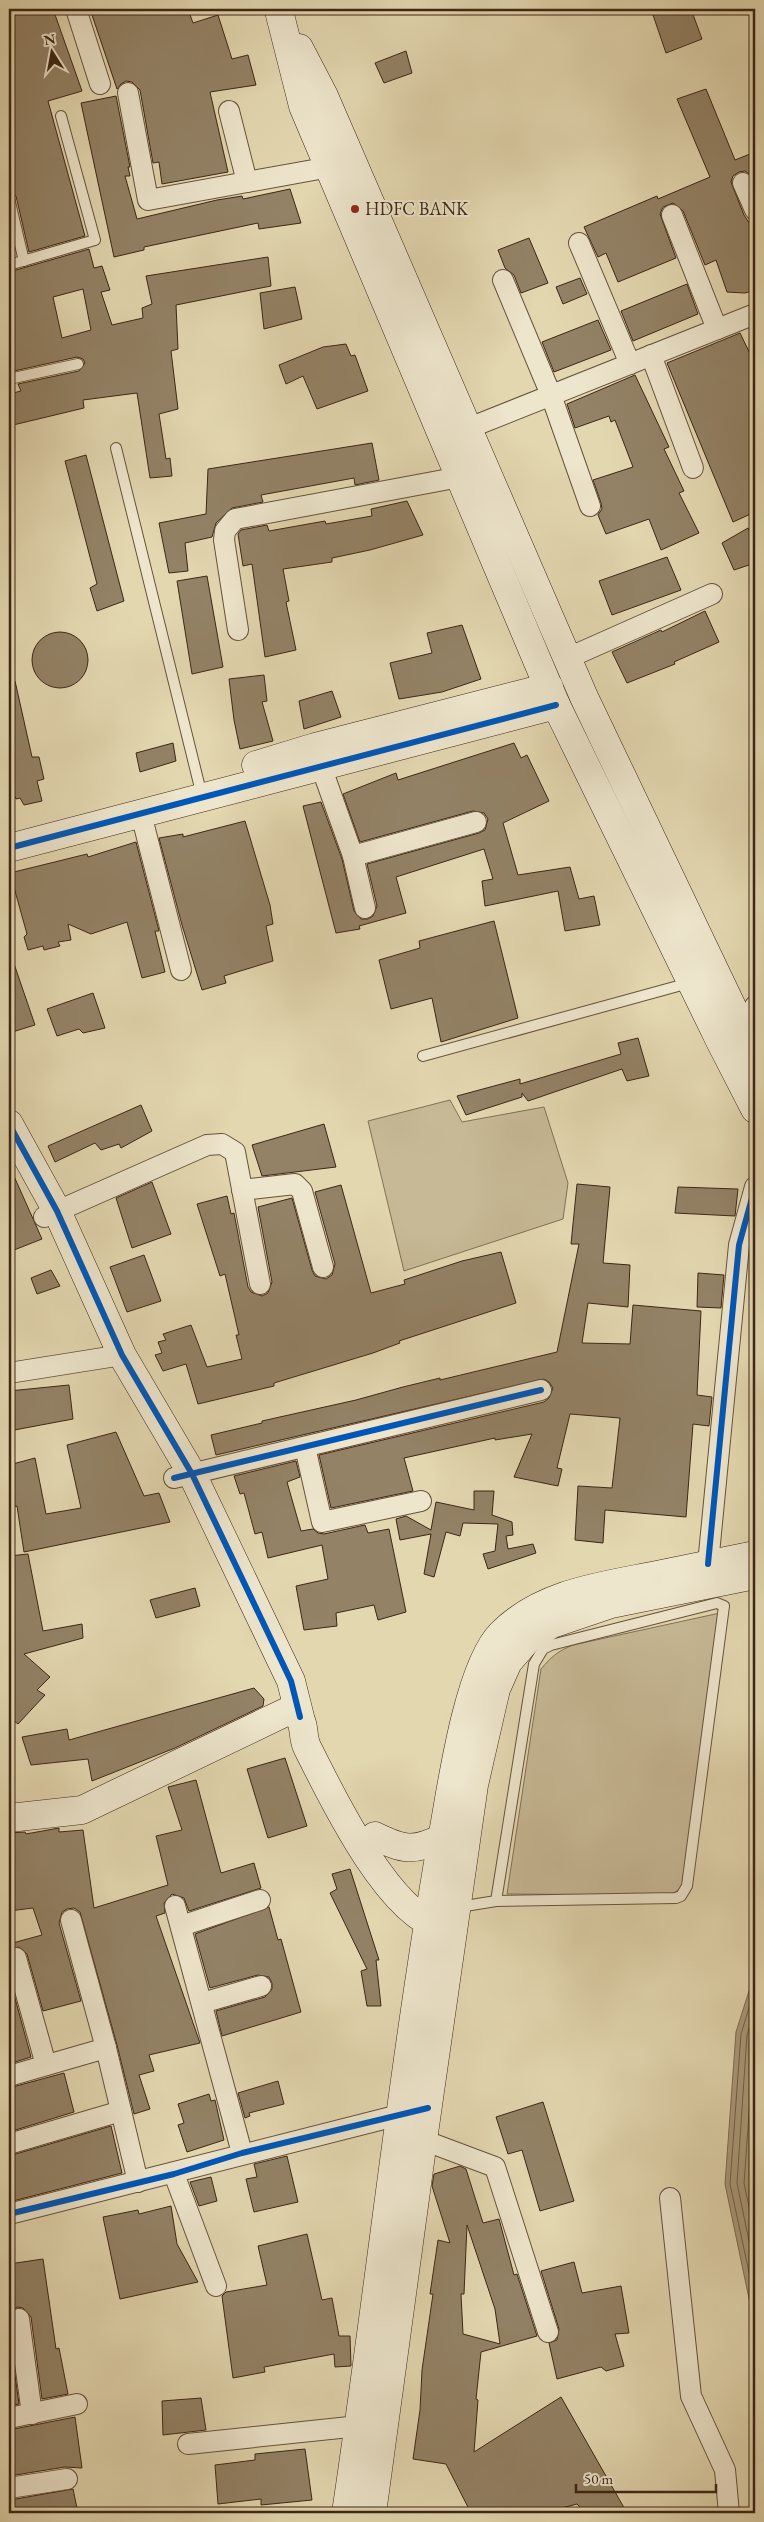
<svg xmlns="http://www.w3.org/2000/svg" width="764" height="2522" viewBox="0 0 764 2522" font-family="'EB Garamond',serif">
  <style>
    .green { fill: #c7b996; stroke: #827056 }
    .water { fill: #ab9b7b; stroke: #7f6c52 }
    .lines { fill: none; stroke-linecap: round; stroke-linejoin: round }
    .shore { stroke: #746048; stroke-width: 1 }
    .building { fill: #938266; stroke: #3d2615; fill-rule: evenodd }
    .lane-casing { stroke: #66523c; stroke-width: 12 }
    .street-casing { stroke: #66523c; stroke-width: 22 }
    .secondary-casing { stroke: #3d2615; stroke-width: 29 }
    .lane { stroke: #ede5cc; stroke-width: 10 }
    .street { stroke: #ede5cc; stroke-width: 20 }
    .secondary { stroke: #ede5cc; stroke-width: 28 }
    .cycleway-casing { stroke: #ede5cc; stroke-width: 9 }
    .cycleway { stroke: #0057b8; stroke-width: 6 }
    .poi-dot { fill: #8f2418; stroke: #ede5cc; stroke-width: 2 }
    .labels { text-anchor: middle; stroke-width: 4; stroke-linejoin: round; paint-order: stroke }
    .poi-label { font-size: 18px; fill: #3d2615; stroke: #ede5cc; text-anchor: start }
  </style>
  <rect width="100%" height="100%" fill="#e3d7b0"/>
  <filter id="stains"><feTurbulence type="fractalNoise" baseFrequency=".004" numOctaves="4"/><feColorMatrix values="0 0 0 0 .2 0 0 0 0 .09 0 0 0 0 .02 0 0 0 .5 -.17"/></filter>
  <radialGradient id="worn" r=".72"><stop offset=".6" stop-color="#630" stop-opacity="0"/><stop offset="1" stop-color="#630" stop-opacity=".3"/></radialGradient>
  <!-- green -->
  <g class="green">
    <polygon points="450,1100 462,1122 544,1107 568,1183 563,1219 404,1271 368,1121"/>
    <path d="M720,1613l-38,274 -10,7 -9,1 -156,-1 34,-225c10,-12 17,-18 32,-24z"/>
  </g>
  <!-- water -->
  <polygon class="water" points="755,1972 755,2327 725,2184 736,2032"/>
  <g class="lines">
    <!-- shore -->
    <g class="shore">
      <polyline points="755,1988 741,2034 730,2184 755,2300"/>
      <polyline points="755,2009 747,2035 737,2183 755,2270"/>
      <polyline points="755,2033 744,2183 755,2235"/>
    </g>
  </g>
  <!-- building -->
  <g class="building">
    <polygon points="9,9 53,9 82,91 48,101 85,236 29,252 16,196 9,191"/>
    <polygon points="90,9 188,9 193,23 218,15 232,59 248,55 256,85 210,92 228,172 162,184 159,162 153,163 140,90 132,82 126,81 121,84 117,89"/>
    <polygon points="651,9 691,9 702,39 666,53"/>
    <polygon points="406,51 412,73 384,83 375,63"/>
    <polygon points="706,89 735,160 755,152 755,175 753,177 745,171 739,172 733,176 731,182 744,215 755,232 755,290 745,293 727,292 716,260 705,265 683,211 673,203 663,207 660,214 676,258 618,282 606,253 598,257 584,227 657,196 658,199 710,177 677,99"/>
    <polygon points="116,96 130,167 128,167 130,176 125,176 137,219 217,200 242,196 243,199 290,189 301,223 259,229 258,223 144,247 144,250 114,257 81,103"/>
    <polygon points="529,238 548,283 521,293 514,275 505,268 498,250"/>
    <path d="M89,249l5,19 8,-2 8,24 -9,2 11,33 31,-7 -1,-10 10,-4 -6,-28 122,-19 3,29 -95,19 2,44 -7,2 7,58 -19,5 7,45 4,-1 2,18 -22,2 -13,-85 -54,7 1,8 -75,18v-32l12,-3 -3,-7 61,-13 6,-8 -2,-4 -6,-2 -63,14 -5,-16v-83zM83,289l8,41 -29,8 -9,-41z"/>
    <polygon points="580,278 587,294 563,304 556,287"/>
    <polygon points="687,284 698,314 633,341 621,311"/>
    <polygon points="295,287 302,319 264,329 260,293"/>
    <polygon points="598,320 611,350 554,372 542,342"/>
    <polygon points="740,333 755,364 755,512 733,522 667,363"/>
    <polygon points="346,344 351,356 355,355 368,391 317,409 303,376 286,384 279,365 323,347"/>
    <polygon points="635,375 669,447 664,449 684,491 679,493 699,533 661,550 649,519 606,534 598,515 602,509 601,503 593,480 633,467 615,420 611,422 609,416 575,428 567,404"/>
    <polygon points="372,443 379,480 355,485 354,478 261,495 263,502 232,508 216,523 212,537 185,543 188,571 169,573 159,523 206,514 208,469"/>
    <polygon points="86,455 124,601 97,611 90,588 97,584 65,461"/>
    <polygon points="407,501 423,535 370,550 332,558 332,562 283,569 289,601 286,602 296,650 265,657 252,564 243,566 238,534 241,530 267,525 269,531 325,521 326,524 372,516 371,509"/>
    <polygon points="748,528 755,544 755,563 734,570 722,543"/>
    <polygon points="667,557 681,590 612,615 599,581"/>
    <polygon points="207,576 223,667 192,674 177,581"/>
    <polygon points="705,611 719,642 674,662 675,664 627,683 612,652 661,630 662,632"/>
    <polygon points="462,625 481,679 442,692 399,699 390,663 432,653 427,633"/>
    <circle cx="60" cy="660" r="28"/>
    <polygon points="264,675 267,701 262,702 273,741 240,749 234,720 229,679"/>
    <polygon points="15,681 32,757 39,757 44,779 37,781 42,801 24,805 20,798 16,799 9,782 9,682"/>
    <polygon points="332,691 341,717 304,729 299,701"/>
    <polygon points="173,743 176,761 140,772 136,753"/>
    <polygon points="514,743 521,758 527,755 549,801 503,823 518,875 570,867 579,899 594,896 600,925 565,931 558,891 485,906 482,881 493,879 484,849 396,877 406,913 359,926 360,929 336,933 303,806 321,802 342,859 354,911 361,919 368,919 373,916 377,906 367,864 479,833 485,830 488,819 484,813 473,811 360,842 343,794 396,773 398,780"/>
    <polygon points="245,821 270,905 273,924 266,926 273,961 224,976 226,983 202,990 182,925 159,838 183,834 183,837"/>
    <polygon points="136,842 159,931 155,931 165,972 142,978 127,922 91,934 68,924 71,940 58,942 60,946 44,950 43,946 28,950 24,937 27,934 10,873 87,854 88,857"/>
    <polygon points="494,921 518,1018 441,1042 432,998 391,1009 379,960 420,948 419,941"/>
    <polygon points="9,955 11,955 35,1025 9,1033"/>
    <polygon points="93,993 105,1028 83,1033 79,1029 57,1036 47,1009"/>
    <polygon points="638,1038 649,1076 627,1081 622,1069 528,1101 522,1093 522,1097 466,1115 457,1096 520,1079 520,1084 621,1054 618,1043"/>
    <polygon points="141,1105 152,1131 121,1148 119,1144 101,1150 95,1143 55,1162 48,1146"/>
    <polygon points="324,1124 336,1167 262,1176 252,1145"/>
    <polygon points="9,1165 42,1239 9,1252"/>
    <polygon points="152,1182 171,1234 132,1248 116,1198"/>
    <polygon points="577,1184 610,1187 603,1263 630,1265 628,1307 588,1303 582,1343 630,1344 633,1305 701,1311 697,1395 712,1397 709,1426 693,1424 686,1517 605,1510 603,1543 575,1540 578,1486 612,1488 620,1418 570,1414 557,1468 562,1469 558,1486 514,1477 532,1434 495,1440 495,1438 404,1458 413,1491 331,1508 319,1455 544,1402 549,1398 553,1388 549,1382 544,1379 216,1455 211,1435 262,1423 262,1421 356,1400 403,1387 440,1378 440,1380 557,1352 579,1244 571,1244"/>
    <polygon points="341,1185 371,1293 405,1284 404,1280 462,1261 501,1252 516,1303 399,1341 400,1343 373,1353 274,1383 274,1386 198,1404 186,1364 163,1371 155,1355 162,1353 158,1342 166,1340 163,1334 191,1325 207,1367 242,1359 236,1335 239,1335 225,1274 220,1276 197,1204 227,1196 231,1214 234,1213 248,1287 251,1292 262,1296 268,1293 272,1282 258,1207 292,1198 312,1270 315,1276 326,1279 332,1275 335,1264 315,1192"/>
    <polygon points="678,1187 738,1189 735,1216 675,1213"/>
    <polygon points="144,1255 161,1301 127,1312 110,1267"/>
    <polygon points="51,1270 60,1286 37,1294 31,1278"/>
    <polygon points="698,1273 724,1275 721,1308 697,1307"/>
    <polygon points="69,1385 73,1419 9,1431 9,1391"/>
    <polygon points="116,1432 144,1496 159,1493 170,1522 24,1552 17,1506 9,1508 9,1465 35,1458 46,1514 81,1508 67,1445"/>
    <polygon points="296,1461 300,1477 287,1482 301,1531 313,1529 318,1533 324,1534 365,1525 368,1533 389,1529 406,1612 378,1620 374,1605 336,1613 337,1626 304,1630 296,1586 328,1579 322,1545 268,1558 262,1532 255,1534 244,1493 240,1494 234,1476"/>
    <polygon points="474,1491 494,1491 492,1515 512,1522 513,1535 506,1536 508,1549 533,1544 536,1553 488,1569 483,1554 495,1551 498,1524 463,1523 460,1536 446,1532 434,1577 424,1574 431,1534 400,1540 396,1519 406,1516 431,1530 436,1502 474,1510"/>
    <polygon points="28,1554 43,1631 82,1624 83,1638 24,1654 50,1677 37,1690 45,1695 18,1724 9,1717 9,1556"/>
    <polygon points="195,1588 200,1606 156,1618 150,1600"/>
    <polygon points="254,1688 264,1699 263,1706 175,1748 92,1781 88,1759 31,1765 22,1737 67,1729 69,1740"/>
    <polygon points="285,1758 307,1826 268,1838 247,1769"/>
    <polygon points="196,1780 221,1873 254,1863 261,1888 189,1911 184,1898 172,1894 164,1903 165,1913 156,1916 200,2043 149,2055 154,2071 139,2075 150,2109 134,2114 117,2045 80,1912 74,1908 67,1909 62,1912 59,1923 81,2001 43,2011 27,1954 19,1947 9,1949 9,1944 42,1935 33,1908 9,1911 9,1833 25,1832 26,1834 59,1828 59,1832 83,1830 94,1908 168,1885 156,1836 182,1830 168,1787"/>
    <polygon points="350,1869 379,1960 376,1960 381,2006 367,2006 361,1971 367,1969 330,1893 337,1889 332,1874"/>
    <polygon points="269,1907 278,1940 281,1939 301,2012 222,2036 216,2011 265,1997 272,1989 272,1983 269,1977 258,1975 210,1988 195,1934"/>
    <polygon points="9,1976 31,2057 12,2063 9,2050"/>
    <polygon points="64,2073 74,2112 9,2132 9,2088"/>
    <polygon points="278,2081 284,2104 249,2113 250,2116 245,2118 238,2093"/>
    <polygon points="209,2094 211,2101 215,2100 224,2140 187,2152 178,2125 184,2123 178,2104"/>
    <polygon points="543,2102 574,2201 540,2211 522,2150 508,2154 496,2117"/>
    <polygon points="111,2126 122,2173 9,2202 9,2156"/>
    <polygon points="287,2156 298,2202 254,2212 246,2179 257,2177 254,2164"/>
    <path d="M460,2166l6,3 17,54 16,-4 15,56 3,-1 20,62 -56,16 -5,47 2,1 -4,52 87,-55 66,116h-42l-8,-9 -34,9h-72l-25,-49 -33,-5 7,-49 2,-40 11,-76h-3l8,-54 12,3 -18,-57 2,-12zM467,2225l28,84 5,35 -37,-10 -2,-40h3z"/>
    <polygon points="211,2177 217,2201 199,2206 190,2182"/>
    <polygon points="171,2206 177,2244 198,2282 120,2299 103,2217 138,2210 139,2214"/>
    <polygon points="307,2234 322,2300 332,2298 339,2336 350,2336 351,2366 335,2367 334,2354 264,2367 265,2372 233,2378 222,2296 226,2292 267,2285 258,2246"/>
    <polygon points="43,2259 56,2349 59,2348 68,2394 42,2399 31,2317 23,2308 17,2307 9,2313 9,2264"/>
    <polygon points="574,2262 582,2293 621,2286 629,2333 615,2334 624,2366 606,2371 601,2367 557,2379 549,2343 557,2340 559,2329 541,2271"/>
    <polygon points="9,2332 19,2404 9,2406"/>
    <polygon points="201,2398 206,2430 163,2435 162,2401"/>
    <polygon points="75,2417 82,2468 65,2467 9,2476 9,2430"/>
    <polygon points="305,2449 312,2500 261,2505 261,2499 218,2504 215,2465 255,2460 255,2454"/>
    <polygon points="73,2489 78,2513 12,2513 10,2500"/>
  </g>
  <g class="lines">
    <!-- lane casing -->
    <g class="lane-casing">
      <g id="lane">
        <polyline points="9,198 24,261"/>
        <polyline points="9,265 95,240 61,116"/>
        <polyline points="9,379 78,364"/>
        <polyline points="116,448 202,796"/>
        <polyline points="423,1056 689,983"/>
        <polyline points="459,1907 496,1901 676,1898 681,1896 687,1886 724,1606 717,1603 551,1645 543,1649 534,1664 496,1901"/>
      </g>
    </g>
    <!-- street casing -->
    <g class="street-casing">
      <g id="street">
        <polyline points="76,9 100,84"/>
        <polyline points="128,93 148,200 330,167"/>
        <polyline points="229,111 247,182"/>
        <polyline points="743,183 755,210"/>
        <polyline points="672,215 717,329"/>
        <polyline points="579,243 630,364"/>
        <polyline points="503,280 551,395 590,506"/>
        <polyline points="651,355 693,468"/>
        <polyline points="469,428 755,314"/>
        <polyline points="238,630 224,540 225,531 235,519 460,477"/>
        <polyline points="568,658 712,594"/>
        <polyline points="317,755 353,856 365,908"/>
        <polyline points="141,814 181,970"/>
        <polyline points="353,856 476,822"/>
        <polyline points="735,1034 743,1029 755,1006"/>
        <polyline points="242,1190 295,1184 302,1191 323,1267"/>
        <polyline points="44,1217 207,1145 222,1144 235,1152 260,1284"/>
        <polyline points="9,1373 122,1355"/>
        <polyline points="305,1447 322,1522 421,1501"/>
        <polyline points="174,1478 541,1390"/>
        <polyline points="708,1564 739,1245 755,1187"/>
        <polyline points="175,1906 242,2153"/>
        <polyline points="71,1920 106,2048 138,2182"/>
        <polyline points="181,1926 260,1900"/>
        <polyline points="16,1958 46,2065"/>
        <polyline points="202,2003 261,1986"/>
        <polyline points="9,2076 106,2048"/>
        <polyline points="423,2140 495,2167 548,2332"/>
        <polyline points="9,2144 121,2111"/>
        <polyline points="174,2174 216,2286"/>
        <polyline points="670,2198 691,2396 725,2470 729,2513"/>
        <polyline points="9,2214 411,2112"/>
        <polyline points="19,2319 32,2414"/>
        <polyline points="9,2418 77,2404"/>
        <polyline points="188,2444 359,2426"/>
        <polyline points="9,2488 67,2479"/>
      </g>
    </g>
    <!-- secondary casing -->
    <g class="secondary-casing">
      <g id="secondary">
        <polyline points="279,11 303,106 556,705 721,1043 755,1109"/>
        <polyline points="299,48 324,96 584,697 755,1055"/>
        <polyline points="256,765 315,747 549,687"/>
        <polyline points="9,848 556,705"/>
        <polyline points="9,1124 57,1211 122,1355 192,1474 291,1681 300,1717"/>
        <path d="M9,1818l73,-8 204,-98 8,1c13,9 7,21 13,34 24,48 81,167 134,180"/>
        <path d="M375,1836c29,14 38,16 67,2"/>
        <path d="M346,2513c34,-228 58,-457 98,-685 8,-46 25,-162 57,-194 39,-40 99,-48 151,-58 34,-7 69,-14 103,-21"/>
        <polyline points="372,2513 423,2140 474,1785 496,1689 508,1662 528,1639 552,1624 611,1604 755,1575"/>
      </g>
    </g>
    <!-- lane -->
    <use href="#lane" class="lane"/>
    <!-- street -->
    <use href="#street" class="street"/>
    <!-- secondary -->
    <use href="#secondary" class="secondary"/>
    <!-- cycleway casing -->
    <g class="cycleway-casing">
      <g id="cycleway">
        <polyline points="9,848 556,705"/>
        <polyline points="9,1124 57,1211 122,1355 192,1474 291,1681 300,1717"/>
        <polyline points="174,1478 541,1390"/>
        <polyline points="708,1564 739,1245 755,1187"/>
        <polyline points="9,2214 174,2174 242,2153 428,2108"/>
      </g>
    </g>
    <!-- cycleway -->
    <use href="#cycleway" class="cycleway"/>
  </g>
  <!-- markers -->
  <circle class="poi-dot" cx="355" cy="209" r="5"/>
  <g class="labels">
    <!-- poi labels -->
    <g class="poi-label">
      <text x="365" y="215">HDFC BANK</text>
    </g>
  </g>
  <!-- margin -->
  <rect width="764" height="2522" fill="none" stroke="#e3d7b0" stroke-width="30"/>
  <rect x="10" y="10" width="744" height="2502" fill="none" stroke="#3d2615" stroke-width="2.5"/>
  <rect x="15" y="15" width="734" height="2492" fill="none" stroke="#3d2615"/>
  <!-- north arrow -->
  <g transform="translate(52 52) rotate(349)" stroke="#ede5cc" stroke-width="4" paint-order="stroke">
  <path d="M0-4L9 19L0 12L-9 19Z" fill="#3d2615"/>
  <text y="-8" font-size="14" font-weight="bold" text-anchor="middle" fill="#3d2615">N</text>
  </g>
  <!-- scale -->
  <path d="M576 2484v8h140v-8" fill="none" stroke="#3d2615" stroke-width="2.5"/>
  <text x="584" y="2484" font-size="15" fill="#3d2615" stroke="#ede5cc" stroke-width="4" paint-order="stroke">50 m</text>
  <rect width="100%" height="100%" filter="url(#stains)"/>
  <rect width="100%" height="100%" fill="url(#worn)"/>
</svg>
